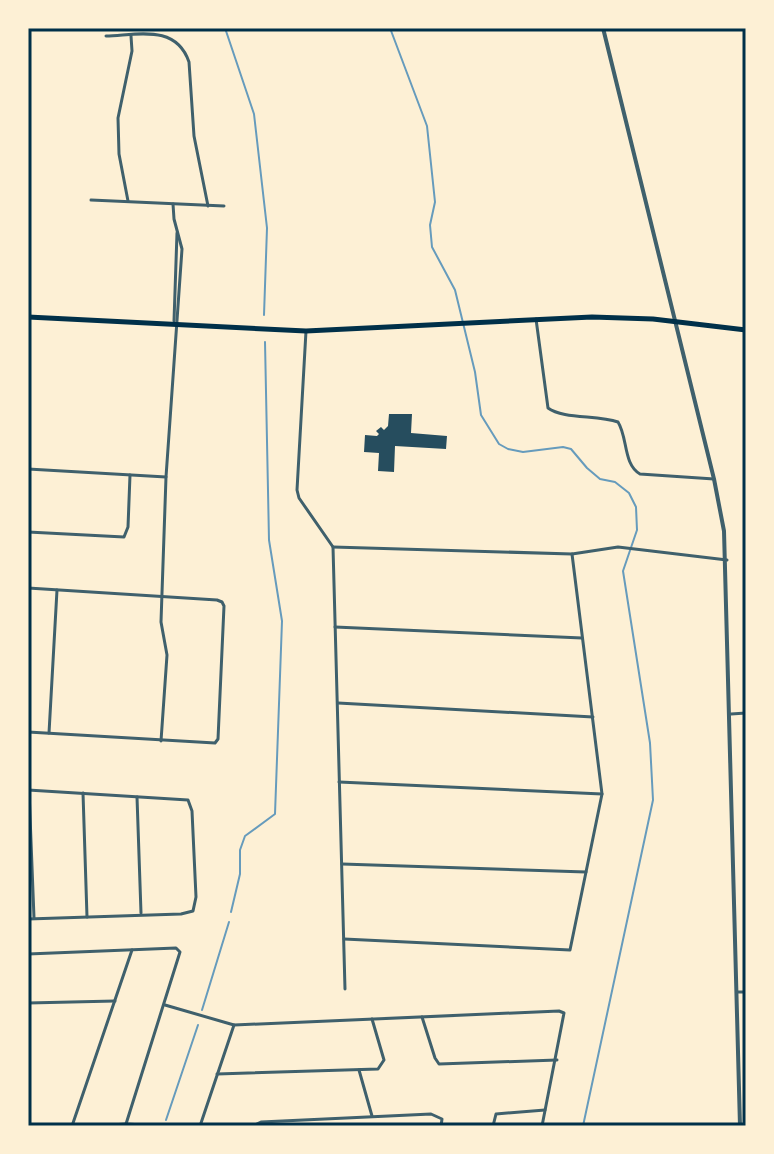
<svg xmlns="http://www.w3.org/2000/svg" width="774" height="1154" viewBox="0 0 774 1154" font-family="'Exo 2',sans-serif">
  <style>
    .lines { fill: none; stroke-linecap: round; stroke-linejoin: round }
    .stream { stroke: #669bbc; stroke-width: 2 }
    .building { fill: #264d5e }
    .minor { stroke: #3f606c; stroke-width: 3 }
    .tertiary { stroke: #3f606c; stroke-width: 4 }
    .primary { stroke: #003049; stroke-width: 5 }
    .neatline { fill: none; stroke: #003049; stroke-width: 3 }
  </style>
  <rect width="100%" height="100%" fill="#fdf0d5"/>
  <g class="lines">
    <!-- stream -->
    <g class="stream">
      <polyline points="225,28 254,114 267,228 264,315"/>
      <polyline points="390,28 427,126 435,202 430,225 432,247 455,290 475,372 481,415 499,444 508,449 523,452 563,447 571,449 587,468 600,479 615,482 629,493 636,507 637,530 623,571 650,743 653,800 583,1126"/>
      <polyline points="231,912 240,874 240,850 245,836 275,814 282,621 269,540 265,342"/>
      <polyline points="202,1010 229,922"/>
      <polyline points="166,1120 198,1025"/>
    </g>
  </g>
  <!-- building -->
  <polygon class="building" points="389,414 412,414 411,433 447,436 446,449 395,446 394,472 378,471 379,453 364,452 365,435 377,436 379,434 376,431 381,427 384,430 388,426"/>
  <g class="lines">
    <!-- minor -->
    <g class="minor">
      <path d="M106,36c32,-1 70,-12 83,26l5,74 14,70"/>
      <polyline points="91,200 224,206"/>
      <polyline points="128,201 119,154 118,118 132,51 131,36"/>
      <path d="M536,319l12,89c15,11 49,7 70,14 10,16 5,42 22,52l74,5"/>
      <polyline points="174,321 177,233"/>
      <polyline points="306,331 297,490 299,498 333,547 345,989"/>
      <polyline points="28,469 166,477"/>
      <polyline points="28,532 124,537 128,527 130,475"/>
      <polyline points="333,547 572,554 618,547 727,560"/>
      <polyline points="28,588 217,600 222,602 224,606 218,739 215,743 28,732"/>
      <polyline points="335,627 582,638"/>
      <polyline points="338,703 593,717"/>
      <polyline points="731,714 746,713"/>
      <polyline points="49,733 57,590"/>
      <polyline points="161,741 167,655 161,622 166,477 182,249 174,219 173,204"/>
      <polyline points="339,782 602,794"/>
      <polyline points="28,790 188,800 192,811 196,897 193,911 181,914 28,919"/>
      <polyline points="29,790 34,918"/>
      <polyline points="83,793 87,917"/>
      <polyline points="137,797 141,913"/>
      <polyline points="342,864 586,872"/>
      <polyline points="344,939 570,950 602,794 572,554"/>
      <polyline points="28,954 176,948 180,952 126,1124"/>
      <polyline points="738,992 746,992"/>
      <polyline points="28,1003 115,1001"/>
      <polyline points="165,1005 234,1025 559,1011 564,1013 542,1126"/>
      <polyline points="422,1017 435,1058 439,1064 557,1060"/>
      <polyline points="28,1061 28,1074"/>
      <polyline points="359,1070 372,1116"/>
      <polyline points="217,1074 378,1069 384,1060 372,1019"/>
      <polyline points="72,1126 132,950"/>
      <polyline points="97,1126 126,1124 160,1126"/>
      <polyline points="200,1126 234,1025"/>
      <polyline points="253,1126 261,1122 431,1114 442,1119 441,1126"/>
      <polyline points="493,1126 496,1114 545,1110"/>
    </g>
    <!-- tertiary -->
    <polyline class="tertiary" points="603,28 714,479 724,531 740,1126"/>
    <!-- primary -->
    <polyline class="primary" points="28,317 306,331 592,317 653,319 746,330"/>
  </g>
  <!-- border -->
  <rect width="774" height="1154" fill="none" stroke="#fdf0d5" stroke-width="60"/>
  <rect x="30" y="30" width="714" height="1094" class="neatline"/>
</svg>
